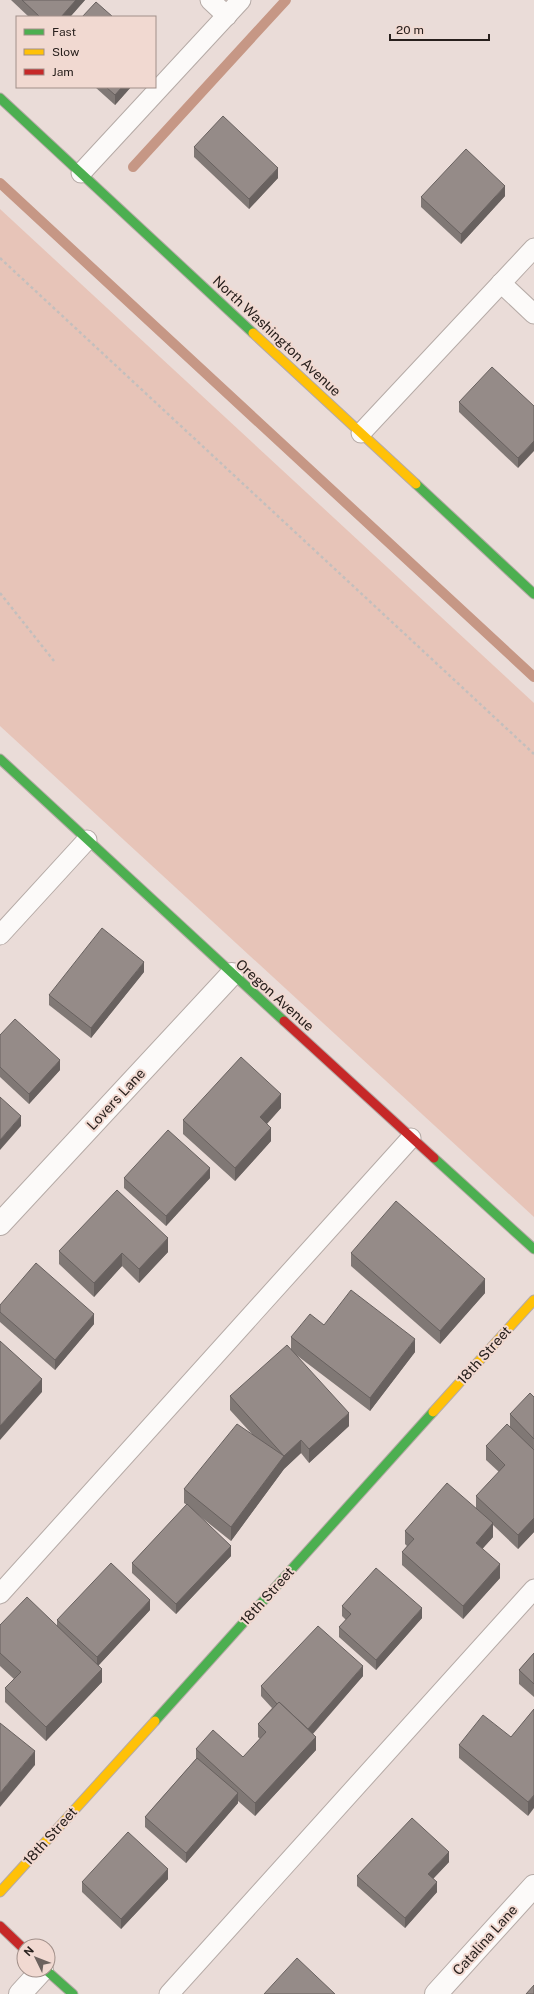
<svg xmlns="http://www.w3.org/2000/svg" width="534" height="1994" viewBox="0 0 534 1994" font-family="'Public Sans',sans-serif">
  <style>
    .park { fill: #e7c4b8 }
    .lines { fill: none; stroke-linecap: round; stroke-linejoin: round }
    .stream { stroke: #c69785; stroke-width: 10 }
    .lane-casing { stroke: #b5aaa6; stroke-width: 21 }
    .street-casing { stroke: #b5aaa6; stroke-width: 24 }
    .fast-casing { stroke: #b5aaa6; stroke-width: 11 }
    .slow-casing { stroke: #b5aaa6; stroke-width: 11 }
    .jam-casing { stroke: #b5aaa6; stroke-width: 11 }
    .path { stroke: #c3bfbd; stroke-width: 2.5; stroke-dasharray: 3 3; stroke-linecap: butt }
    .lane { stroke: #fcfaf9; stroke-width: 19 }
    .street { stroke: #fcfaf9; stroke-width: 22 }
    .fast { stroke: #4caf50; stroke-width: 9 }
    .slow { stroke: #ffc107; stroke-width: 9 }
    .jam { stroke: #c62828; stroke-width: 9 }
    .wall { fill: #807875 }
    .shaded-wall { fill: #68615f }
    .building { fill: #958b88; stroke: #68615f }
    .labels { text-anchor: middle; stroke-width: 4; stroke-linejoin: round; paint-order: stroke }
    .street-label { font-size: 14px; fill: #28201d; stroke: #f1d9d1 }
  </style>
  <rect width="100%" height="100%" fill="#eadcd8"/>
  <!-- park -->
  <polygon class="park" points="0,209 534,703 534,1217 0,726"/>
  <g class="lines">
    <!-- stream -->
    <g class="stream">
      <polyline points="133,167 286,0"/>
      <polyline points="0,183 534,677"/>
    </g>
    <!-- lane casing -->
    <g class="lane-casing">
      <g id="lane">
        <polyline points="210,0 227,16"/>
        <polyline points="81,173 241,0"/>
        <polyline points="501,283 534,314"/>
        <polyline points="361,433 534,248"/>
        <polyline points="0,935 87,840"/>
        <polyline points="0,1594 411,1138"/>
        <polyline points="169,1994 534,1589"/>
      </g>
    </g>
    <!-- street casing -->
    <g class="street-casing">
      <g id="street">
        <polyline points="0,1224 232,974"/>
        <polyline points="20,1994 42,1970"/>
        <polyline points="436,1994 534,1886"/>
      </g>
    </g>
    <!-- fast casing -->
    <g class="fast-casing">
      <g id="fast">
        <polyline points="0,98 253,333"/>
        <polyline points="416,484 534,594"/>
        <polyline points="0,759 284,1021"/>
        <polyline points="434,1158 534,1249"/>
        <polyline points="155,1721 433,1412"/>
        <polyline points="46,1970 73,1994"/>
      </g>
    </g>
    <!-- slow casing -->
    <g class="slow-casing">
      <g id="slow">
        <polyline points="253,333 416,484"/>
        <polyline points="433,1412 534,1300"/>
        <polyline points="0,1892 155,1721"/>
      </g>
    </g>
    <!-- jam casing -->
    <g class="jam-casing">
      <g id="jam">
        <polyline points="284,1021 434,1158"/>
        <polyline points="0,1926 24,1949"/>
      </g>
    </g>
    <!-- path -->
    <g class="path">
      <polyline points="0,258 534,754"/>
      <polyline points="0,593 54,661"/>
    </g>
    <!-- lane -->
    <use href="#lane" class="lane"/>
    <!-- street -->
    <use href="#street" class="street"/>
    <!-- fast -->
    <use href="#fast" class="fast"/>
    <!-- slow -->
    <use href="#slow" class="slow"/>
    <!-- jam -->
    <use href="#jam" class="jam"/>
  </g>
  <!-- wall -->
  <g class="wall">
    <polygon points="11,0 85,0 70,17 29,17"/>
    <polygon points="95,87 131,87 115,105"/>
    <polygon points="194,147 278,178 249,209 194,157"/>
    <polygon points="505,196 461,244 421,207 421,197"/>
    <polygon points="459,402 534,406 518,468 459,412"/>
    <polygon points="144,972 91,1038 49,1005 49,995"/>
    <polygon points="0,1035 60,1070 29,1104 0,1077"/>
    <polygon points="281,1108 267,1124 271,1141 235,1181 183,1134 183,1120"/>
    <polygon points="124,1178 210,1178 166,1226 124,1188"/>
    <polygon points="59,1251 168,1252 139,1283 122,1266 94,1297 59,1264"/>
    <polygon points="351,1253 485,1293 440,1344 351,1266"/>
    <polygon points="0,1305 94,1324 55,1370 0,1322"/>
    <polygon points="324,1325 415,1352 370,1411 295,1354 349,1426 309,1463 301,1453 284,1469 231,1541 197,1514 231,1556 176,1614 132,1573 132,1563 187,1505 184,1503 184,1489 252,1434 230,1410 230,1396 291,1349 291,1337"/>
    <polygon points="534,1397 534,1532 518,1549 493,1525 493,1537 482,1549 500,1578 463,1619 402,1565 402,1552 407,1546 405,1544 405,1531 476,1508 476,1496 499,1472 486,1460 486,1446 510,1426 510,1414"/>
    <polygon points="342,1606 422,1618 376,1670 339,1637 339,1627 346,1620 342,1616"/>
    <polygon points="150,1610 98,1666 102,1682 46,1741 5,1702 5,1688 14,1679 0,1666 0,1625 57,1626 57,1620"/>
    <polygon points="534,1653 534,1697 519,1684 519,1670"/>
    <polygon points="363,1676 313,1734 316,1750 255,1816 238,1801 238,1803 186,1863 145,1827 145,1817 196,1759 196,1749 243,1757 260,1739 258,1737 258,1724 272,1708 261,1696 261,1686"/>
    <polygon points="534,1709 528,1816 459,1758 459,1745 511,1737"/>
    <polygon points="449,1862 433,1879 437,1892 405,1928 357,1886 357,1876"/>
    <polygon points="168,1879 121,1929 82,1892 82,1882"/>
  </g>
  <!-- shaded-wall -->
  <g class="shaded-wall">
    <polygon points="76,0 85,0 70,17 61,17"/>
    <polygon points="122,87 131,87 115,105 115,95"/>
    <polygon points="278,168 278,178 249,209 249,199"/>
    <polygon points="505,186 505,196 461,244 461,234"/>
    <polygon points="534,441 534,451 518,468 518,458"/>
    <polygon points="144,962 144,972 91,1038 91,1028"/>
    <polygon points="60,1060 60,1070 29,1104 29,1094"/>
    <polygon points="281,1094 281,1108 260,1131 260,1117"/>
    <polygon points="21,1116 21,1126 0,1150 0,1140"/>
    <polygon points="271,1128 271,1141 235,1181 235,1168"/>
    <polygon points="210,1168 210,1178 166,1226 166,1216"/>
    <polygon points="168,1238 168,1252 139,1283 139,1269"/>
    <polygon points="122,1253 122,1266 94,1297 94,1283"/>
    <polygon points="485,1279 485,1293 440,1344 440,1331"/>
    <polygon points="94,1314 94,1324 55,1370 55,1360"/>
    <polygon points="415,1339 415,1352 370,1411 370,1398"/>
    <polygon points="42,1379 42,1392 0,1440 0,1426"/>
    <polygon points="349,1413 349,1426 309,1463 309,1449"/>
    <polygon points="301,1440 301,1453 284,1469 231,1541 231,1527 284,1456"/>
    <polygon points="534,1518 534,1532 518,1549 518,1535"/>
    <polygon points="493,1523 493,1537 476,1556 476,1543"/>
    <polygon points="231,1546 231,1556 176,1614 176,1604"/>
    <polygon points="500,1564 500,1578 463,1619 463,1606"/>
    <polygon points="150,1600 150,1610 97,1667 97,1657"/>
    <polygon points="422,1608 422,1618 376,1670 376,1660"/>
    <polygon points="363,1666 363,1676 308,1739 308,1729"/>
    <polygon points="102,1669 102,1682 46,1741 46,1727"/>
    <polygon points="316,1737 316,1750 255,1816 255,1803"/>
    <polygon points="35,1751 35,1765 0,1807 0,1793"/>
    <polygon points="238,1793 238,1803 186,1863 186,1853"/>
    <polygon points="534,1795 534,1808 528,1816 528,1802"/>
    <polygon points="449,1852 449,1862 428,1884 428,1874"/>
    <polygon points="168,1869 168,1879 121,1929 121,1919"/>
    <polygon points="437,1882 437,1892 405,1928 405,1918"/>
  </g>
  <!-- building -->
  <g class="building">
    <polygon points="22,0 76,0 61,17 40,17"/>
    <polygon points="96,2 113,17 82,17"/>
    <polygon points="106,87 122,87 115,95"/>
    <polygon points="223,116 278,168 249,199 194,147"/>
    <polygon points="466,149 505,186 461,234 421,197"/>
    <polygon points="492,367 534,406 534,441 518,458 459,402"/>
    <polygon points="102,928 144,962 91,1028 49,995"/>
    <polygon points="15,1019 60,1060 29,1094 0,1067 0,1035"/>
    <polygon points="241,1057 281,1094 260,1117 271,1128 235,1168 183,1120"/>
    <polygon points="0,1097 21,1116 0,1140"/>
    <polygon points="168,1130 210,1168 166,1216 124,1178"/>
    <polygon points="117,1190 168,1238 139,1269 122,1253 94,1283 59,1251"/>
    <polygon points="396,1201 485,1279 440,1331 351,1253"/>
    <polygon points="36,1263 94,1314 55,1360 0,1312 0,1305"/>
    <polygon points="351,1290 415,1339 370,1398 291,1337 310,1314 324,1325"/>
    <polygon points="0,1341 42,1379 0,1426"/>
    <polygon points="287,1345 349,1413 309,1449 301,1440 284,1456 230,1396"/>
    <polygon points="530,1393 534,1397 534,1439 510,1414"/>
    <polygon points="237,1424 284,1456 231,1527 184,1489"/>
    <polygon points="507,1424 534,1450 534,1518 518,1535 476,1496 505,1465 486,1446"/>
    <polygon points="447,1483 493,1523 476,1543 500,1564 463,1606 402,1552 414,1539 405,1531"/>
    <polygon points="187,1504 231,1546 176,1604 132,1563"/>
    <polygon points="111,1563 150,1600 97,1657 57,1620"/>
    <polygon points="376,1568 422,1608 376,1660 339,1627 351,1614 342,1606"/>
    <polygon points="27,1597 102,1669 46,1727 5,1688 21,1672 0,1653 0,1625"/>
    <polygon points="318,1626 363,1666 308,1729 279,1702 277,1704 261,1686"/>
    <polygon points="534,1653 534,1684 519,1670"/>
    <polygon points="279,1702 316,1737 255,1803 196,1749 213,1730 243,1757 266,1732 258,1724"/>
    <polygon points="534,1709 534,1795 528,1802 459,1745 483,1715 511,1737"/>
    <polygon points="0,1723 35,1751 0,1793"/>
    <polygon points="197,1758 238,1793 186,1853 145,1817"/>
    <polygon points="412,1818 449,1852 428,1874 437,1882 405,1918 357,1876"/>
    <polygon points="128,1832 168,1869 121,1919 82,1882"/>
    <polygon points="297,1958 335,1994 264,1994"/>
    <polygon points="534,1985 534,1994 526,1994"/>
  </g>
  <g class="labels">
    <!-- street labels -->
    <g class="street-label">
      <text transform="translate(277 336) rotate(43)" y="5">North Washington Avenue</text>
      <text transform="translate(275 995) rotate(42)" y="5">Oregon Avenue</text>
      <text transform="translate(116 1099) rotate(-47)" y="5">Lovers Lane</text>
      <text transform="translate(484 1355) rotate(-48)" y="5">18th Street</text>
      <text transform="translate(267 1596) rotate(-48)" y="5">18th Street</text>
      <text transform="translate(50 1836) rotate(-48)" y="5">18th Street</text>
      <text transform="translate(485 1940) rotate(-48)" y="5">Catalina Lane</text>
    </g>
  </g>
  <!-- legend -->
  <rect x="16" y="16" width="140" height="72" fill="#f1d9d1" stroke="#a18f89"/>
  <rect x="24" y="29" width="20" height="6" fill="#4caf50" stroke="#a18f89"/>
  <text x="52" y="36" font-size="12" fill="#28201d">Fast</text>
  <rect x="24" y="49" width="20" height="6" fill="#ffc107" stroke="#a18f89"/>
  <text x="52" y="56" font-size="12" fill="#28201d">Slow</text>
  <rect x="24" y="69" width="20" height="6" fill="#c62828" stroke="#a18f89"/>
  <text x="52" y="76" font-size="12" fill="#28201d">Jam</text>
  <!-- north arrow -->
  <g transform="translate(36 1958) rotate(313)"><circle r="19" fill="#f1d9d1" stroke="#a18f89"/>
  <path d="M0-3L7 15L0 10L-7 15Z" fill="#6c625e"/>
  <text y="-6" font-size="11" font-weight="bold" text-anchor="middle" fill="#28201d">N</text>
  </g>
  <!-- scale -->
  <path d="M390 34v6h99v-6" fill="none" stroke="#28201d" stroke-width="2"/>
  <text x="396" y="34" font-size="12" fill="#28201d" stroke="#f1d9d1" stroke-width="3" paint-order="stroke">20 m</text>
</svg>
